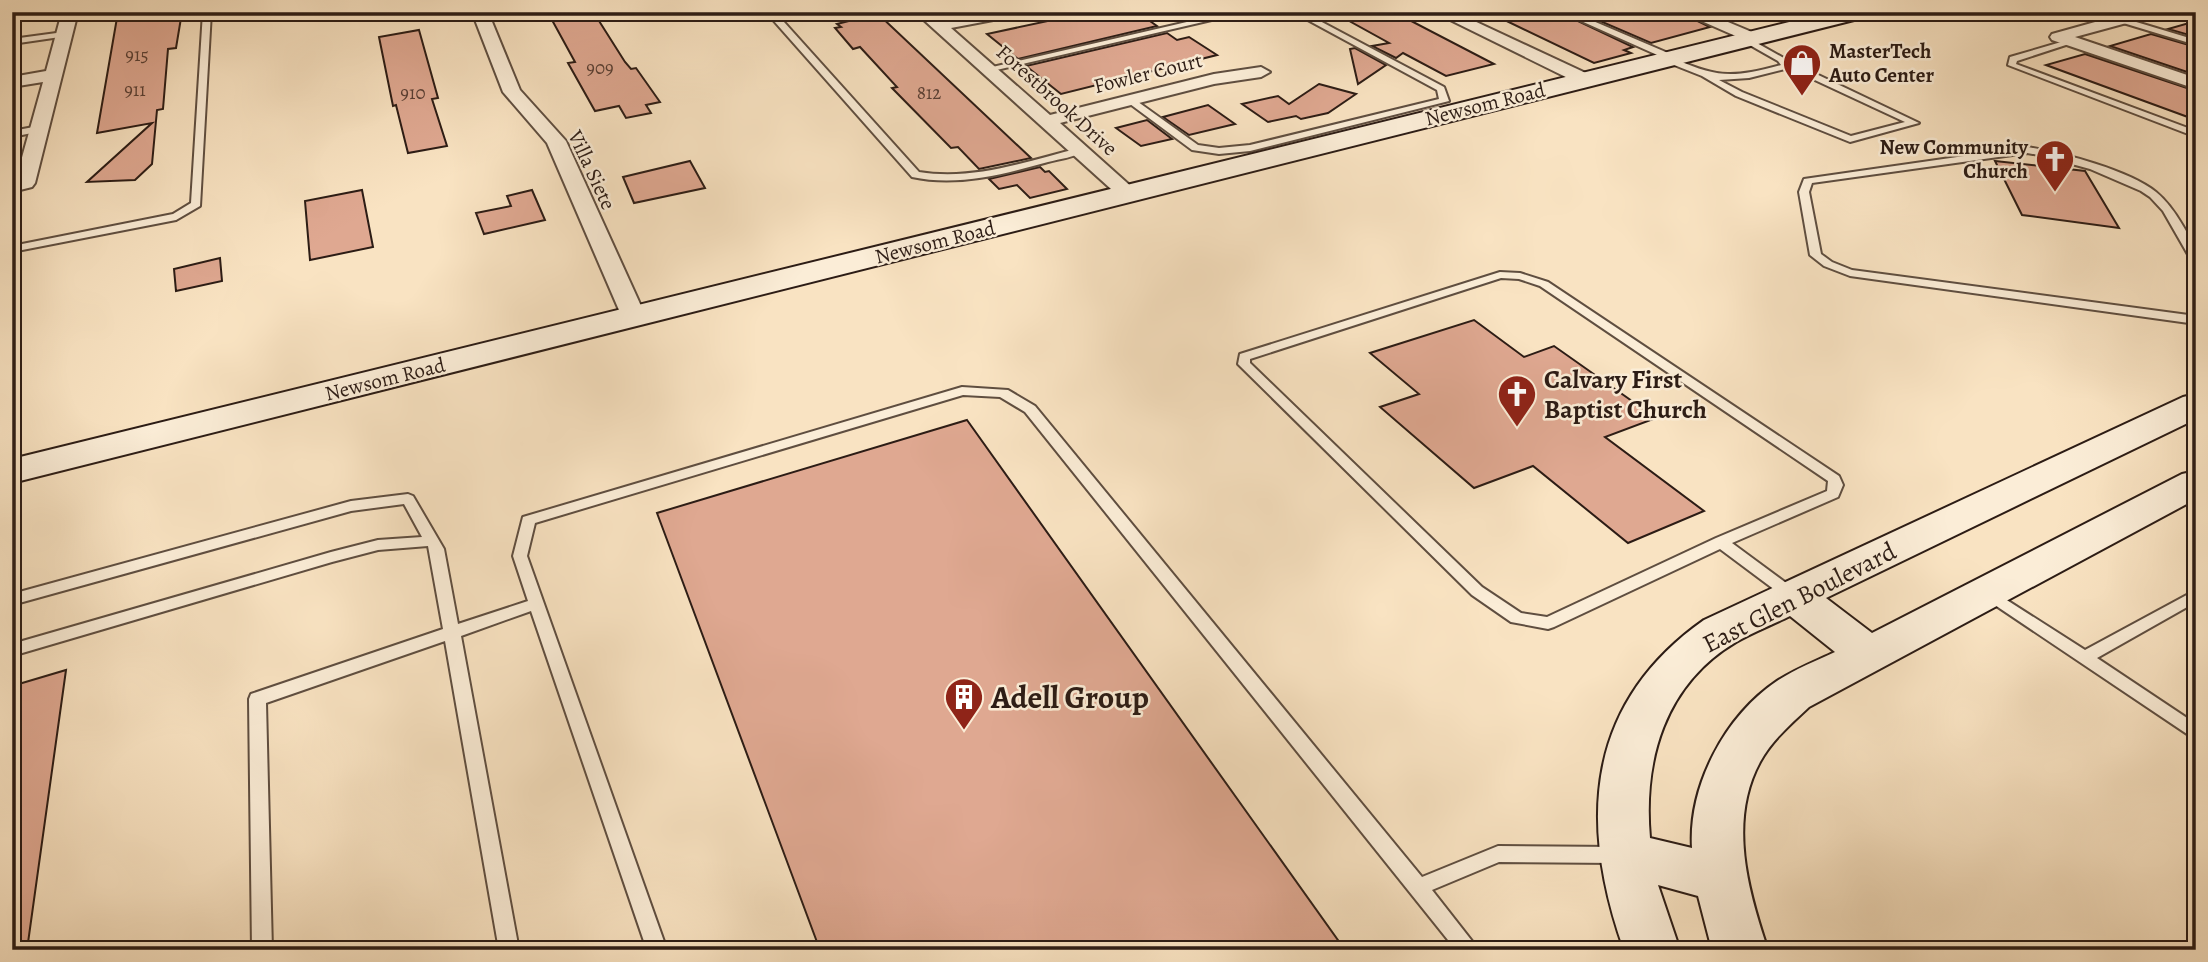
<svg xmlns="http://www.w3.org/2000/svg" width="2208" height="962" viewBox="0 0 2208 962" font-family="Alegreya,serif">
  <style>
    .building { fill: #dfa891; stroke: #2c1c15; stroke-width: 2 }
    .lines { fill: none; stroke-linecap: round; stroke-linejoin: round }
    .lane-casing { stroke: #5f4e40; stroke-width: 4 }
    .street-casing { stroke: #5f4e40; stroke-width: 4 }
    .secondary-casing { stroke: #2c1c15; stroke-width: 4 }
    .lane { fill: #fbedd7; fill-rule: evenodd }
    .street { fill: #fbedd7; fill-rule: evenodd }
    .secondary { fill: #fbedd7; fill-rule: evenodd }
    .labels { text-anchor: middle; stroke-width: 5; stroke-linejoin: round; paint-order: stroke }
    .far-number-label { font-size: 19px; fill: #593f34 }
    .far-poi-label { font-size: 21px; font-weight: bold; fill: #2c1c15; stroke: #fbedd7; text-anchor: start }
    .far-street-label { font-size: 21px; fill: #2c1c15; stroke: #fbedd7 }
    .poi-label { font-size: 26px; font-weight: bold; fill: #2c1c15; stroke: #fbedd7; text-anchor: start }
    .street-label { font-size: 26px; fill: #2c1c15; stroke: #fbedd7 }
    .near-poi-label { font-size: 32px; font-weight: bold; fill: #2c1c15; stroke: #fbedd7; text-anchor: start }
  </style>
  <rect width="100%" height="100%" fill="#f9e3c2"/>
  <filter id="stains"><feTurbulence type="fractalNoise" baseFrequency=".00286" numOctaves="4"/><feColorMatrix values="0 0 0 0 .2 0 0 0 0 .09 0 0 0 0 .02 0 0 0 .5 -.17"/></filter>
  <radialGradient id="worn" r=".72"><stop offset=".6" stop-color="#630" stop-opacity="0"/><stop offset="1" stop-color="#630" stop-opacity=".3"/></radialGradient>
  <!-- building -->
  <g class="building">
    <polygon points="118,12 182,12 176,48 168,49 163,109 157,110 152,164 135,180 87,182 152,123 97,133"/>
    <polygon points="840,12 876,12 1031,158 979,169 958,147 951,148 892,88 897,87 860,47 853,49 835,28 841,27 837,24 849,21"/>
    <polygon points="1090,12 1137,12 1157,26 1018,59 987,34"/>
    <polygon points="1333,12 1394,12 1494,64 1446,76 1403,53 1396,58 1372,46 1389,43"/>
    <polygon points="1488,12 1559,12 1633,47 1624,50 1631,53 1594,63"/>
    <polygon points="1579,12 1679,12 1710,27 1651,43"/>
    <polygon points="594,13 625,62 631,69 636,68 660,102 646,105 651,113 626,118 619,106 595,111 568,63 575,62 552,20"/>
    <polygon points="2196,21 2196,37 2168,29"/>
    <polygon points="419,30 438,98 432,99 447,146 408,153 396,105 393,106 379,37"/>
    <polygon points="1167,33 1177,40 1189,37 1217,55 1061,94 1026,66"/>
    <polygon points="2151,34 2196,47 2196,75 2110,46"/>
    <polygon points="1355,48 1386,65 1358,84 1350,49"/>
    <polygon points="2085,54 2196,91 2196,120 2046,65"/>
    <polygon points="1319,84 1356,94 1328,113 1301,119 1296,116 1268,122 1242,104 1278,96 1289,104"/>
    <polygon points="1208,105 1235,124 1189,135 1163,117"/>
    <polygon points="1147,120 1172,139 1141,146 1116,128"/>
    <polygon points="690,161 705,188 634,203 623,177"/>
    <polygon points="1995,161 2085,171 2119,228 2022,215"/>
    <polygon points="1040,167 1045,172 1049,171 1067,189 1030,198 1017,185 999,189 989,179"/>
    <polygon points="362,190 373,247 310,260 305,201"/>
    <polygon points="532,190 545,220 484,234 476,213 511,206 507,196"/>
    <polygon points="220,258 222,281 176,291 174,269"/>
    <polygon points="1474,320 1524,357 1554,346 1656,418 1605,437 1704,511 1628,543 1533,466 1474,488 1380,407 1419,394 1370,353"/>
    <polygon points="967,420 1345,950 820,950 657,513"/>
    <polygon points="66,670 27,950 12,950 12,686"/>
  </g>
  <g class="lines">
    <!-- lane casing -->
    <g class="lane-casing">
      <g id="lane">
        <polygon points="203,12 211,12 200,206 176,220 12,252 12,246 173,214 191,203"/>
        <path d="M766,12h9l144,160c55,9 108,-11 161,-24l5,3c-10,6 -25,8 -37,11 -44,12 -90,25 -136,15z"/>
        <polygon points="1230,12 1246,12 988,72 984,69"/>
        <polygon points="1293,12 1303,12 1444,87 1449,101 1250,151 1219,154 1192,150 1126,101 1134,99 1198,145 1219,148 1250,145 1439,99 1437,90"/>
        <path d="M1561,12h11l103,44v3c45,20 60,18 106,6l-3,-4 -37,-21 7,-2 41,23 130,62 -69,19 -114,-46 -34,-20 -38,-15v-3zM1789,68l116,54 -54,14 -109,-44 -23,-12 30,-2z"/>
        <polygon points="2123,18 2196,40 2196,45 2120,22 2119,20"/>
        <polygon points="64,32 67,32 67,36 12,44 12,39"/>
        <polygon points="2068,40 2075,42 2017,61 2016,64 2196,131 2196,137 2008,65 2010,57"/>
        <polygon points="39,126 42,127 42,131 12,137 12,131"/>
        <path d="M2027,147c36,6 101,23 129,45 11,9 20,22 27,34 7,12 13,21 13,35l-6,-3 -27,-47 -13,-14 -9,-6 -51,-22 -51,-14 -12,-2 -215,30 -3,9 12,62 11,8 20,8 344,46v8l-346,-48 -26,-10 -14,-11 -11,-63 5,-13z"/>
        <path d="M1500,272l20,1 28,9 291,194 4,9 -5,12 -106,46 65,48 3,4 -3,4h-10l-67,-50 -166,78 -6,2 -37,-7 -39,-27 -234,-231 2,-10zM1501,278l18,1 21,7 288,195 -1,10 -111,47 -169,79 -26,-4 -39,-26 -232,-224v-4z"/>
        <polygon points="962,387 1008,390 1035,406 1422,877 1498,846 1617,847 1624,849 1626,855 1624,861 1617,863 1499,862 1432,890 1479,950 1456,950 1025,412 1000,397 963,395 535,523 527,556 667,950 647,950 531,611 461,636 519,950 499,950 445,641 266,703 272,950 252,950 249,699 251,694 443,629 428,546 378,550 332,562 12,656 12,644 331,552 378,540 422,537 404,504 351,511 12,605 12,594 351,501 408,494 413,496 444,549 458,624 528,601 513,556 523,517"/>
        <polygon points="1988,588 2085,650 2196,590 2196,602 2097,658 2196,724 2196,740 1983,597 1980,593 1983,589"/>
      </g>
    </g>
    <!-- street casing -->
    <g class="street-casing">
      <g id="street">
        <polygon points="62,12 78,12 35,183 32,187 12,192 12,180 16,179 43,82 12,87 12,77 46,71"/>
        <polygon points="472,12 488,12 520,90 566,141 646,317 642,322 626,322 622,317 547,143 503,92"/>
        <polygon points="915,12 933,12 942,21 984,12 1017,12 1009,17 951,28 1050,115 1214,74 1261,67 1270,72 1261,77 1214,84 1060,123 1135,190 1138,194 1135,198 1121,198"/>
        <polygon points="1434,12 1455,12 1590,75 1593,79 1590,83 1578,83"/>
        <polygon points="1681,12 1704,12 1759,35 1761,38 1759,41 1747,41"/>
        <polygon points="2131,12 2158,12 2156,15 2075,37 2196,78 2196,89 2052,40 2050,37 2052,34"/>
      </g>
    </g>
    <!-- secondary casing -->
    <g class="secondary-casing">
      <g id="secondary">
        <polygon points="1830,12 1869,12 1866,17 12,483 12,459"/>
        <path d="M2196,394v25l-370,179 46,35 310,-159 14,-3v28l-387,208c-18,17 -37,33 -49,55 -32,59 -12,129 8,188h-56l-14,-54 -40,-11 22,65h-56c-46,-129 -38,-247 80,-330l479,-223zM1790,616l45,36c-19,9 -40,17 -58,29 -52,35 -89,105 -85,167l-42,-10c-7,-78 15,-154 86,-196 17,-10 36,-17 54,-26z"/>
      </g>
    </g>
    <!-- lane -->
    <use href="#lane" class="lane"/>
    <!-- street -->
    <use href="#street" class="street"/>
    <!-- secondary -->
    <use href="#secondary" class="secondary"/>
  </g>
  <!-- icons -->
  <defs>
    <g id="shop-pin" transform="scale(2.0125)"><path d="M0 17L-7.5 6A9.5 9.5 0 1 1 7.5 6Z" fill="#8f2418" stroke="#fbedd7"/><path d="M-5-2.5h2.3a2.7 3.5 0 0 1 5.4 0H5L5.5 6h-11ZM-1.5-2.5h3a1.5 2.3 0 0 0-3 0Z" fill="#fff"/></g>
    <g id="church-pin" transform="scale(2.0125)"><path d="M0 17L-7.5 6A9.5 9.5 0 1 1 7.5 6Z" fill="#8f2418" stroke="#fbedd7"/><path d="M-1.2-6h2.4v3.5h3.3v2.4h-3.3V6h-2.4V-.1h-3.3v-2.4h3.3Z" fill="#fff"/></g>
    <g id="building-pin" transform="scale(2.0125)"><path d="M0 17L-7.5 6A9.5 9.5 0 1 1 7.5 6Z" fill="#8f2418" stroke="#fbedd7"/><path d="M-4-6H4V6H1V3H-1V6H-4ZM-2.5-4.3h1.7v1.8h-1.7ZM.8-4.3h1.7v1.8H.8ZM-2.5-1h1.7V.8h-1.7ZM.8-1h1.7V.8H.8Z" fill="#fff"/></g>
  </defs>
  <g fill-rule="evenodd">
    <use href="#shop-pin" x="1802" y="63"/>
    <use href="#church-pin" x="2055" y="159"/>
    <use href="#church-pin" x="1517" y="394"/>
    <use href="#building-pin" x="964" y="697"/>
  </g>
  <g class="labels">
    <!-- far-number labels -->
    <g class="far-number-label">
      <text x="137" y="61">915</text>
      <text x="600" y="74">909</text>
      <text x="135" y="96">911</text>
      <text x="413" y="99">910</text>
      <text x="929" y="99">812</text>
    </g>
    <!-- far-poi labels -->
    <g class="far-poi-label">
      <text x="1829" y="58">MasterTech<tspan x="1829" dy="24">Auto Center</tspan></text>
      <text x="2028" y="154" text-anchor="end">New Community<tspan x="2028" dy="24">Church</tspan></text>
    </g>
    <!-- far-street labels -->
    <g class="far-street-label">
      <text transform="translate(1148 73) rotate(-14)" y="7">Fowler Court</text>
      <text transform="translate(1057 100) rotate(42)" y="7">Forestbrook Drive</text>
      <text transform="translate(1485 104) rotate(-14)" y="7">Newsom Road</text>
      <text transform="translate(592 170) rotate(65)" y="7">Villa Siete</text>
      <text transform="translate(935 242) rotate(-14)" y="7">Newsom Road</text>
      <text transform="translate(385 379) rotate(-14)" y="7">Newsom Road</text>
    </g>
    <!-- poi labels -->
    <g class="poi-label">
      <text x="1544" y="388">Calvary First<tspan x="1544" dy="30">Baptist Church</tspan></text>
    </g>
    <!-- street labels -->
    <g class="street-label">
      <text transform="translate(1799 597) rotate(-27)" y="9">East Glen Boulevard</text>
    </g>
    <!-- near-poi labels -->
    <g class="near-poi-label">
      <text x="991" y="708">Adell Group</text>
    </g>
  </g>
  <!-- margin -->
  <rect width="2208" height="962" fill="none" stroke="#f9e3c2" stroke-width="42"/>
  <rect x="14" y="14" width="2180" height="934" fill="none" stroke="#2c1c15" stroke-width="3.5"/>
  <rect x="21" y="21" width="2166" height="920" fill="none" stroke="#2c1c15" stroke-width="2"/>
  <rect width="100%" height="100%" filter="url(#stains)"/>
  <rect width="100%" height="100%" fill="url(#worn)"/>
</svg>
